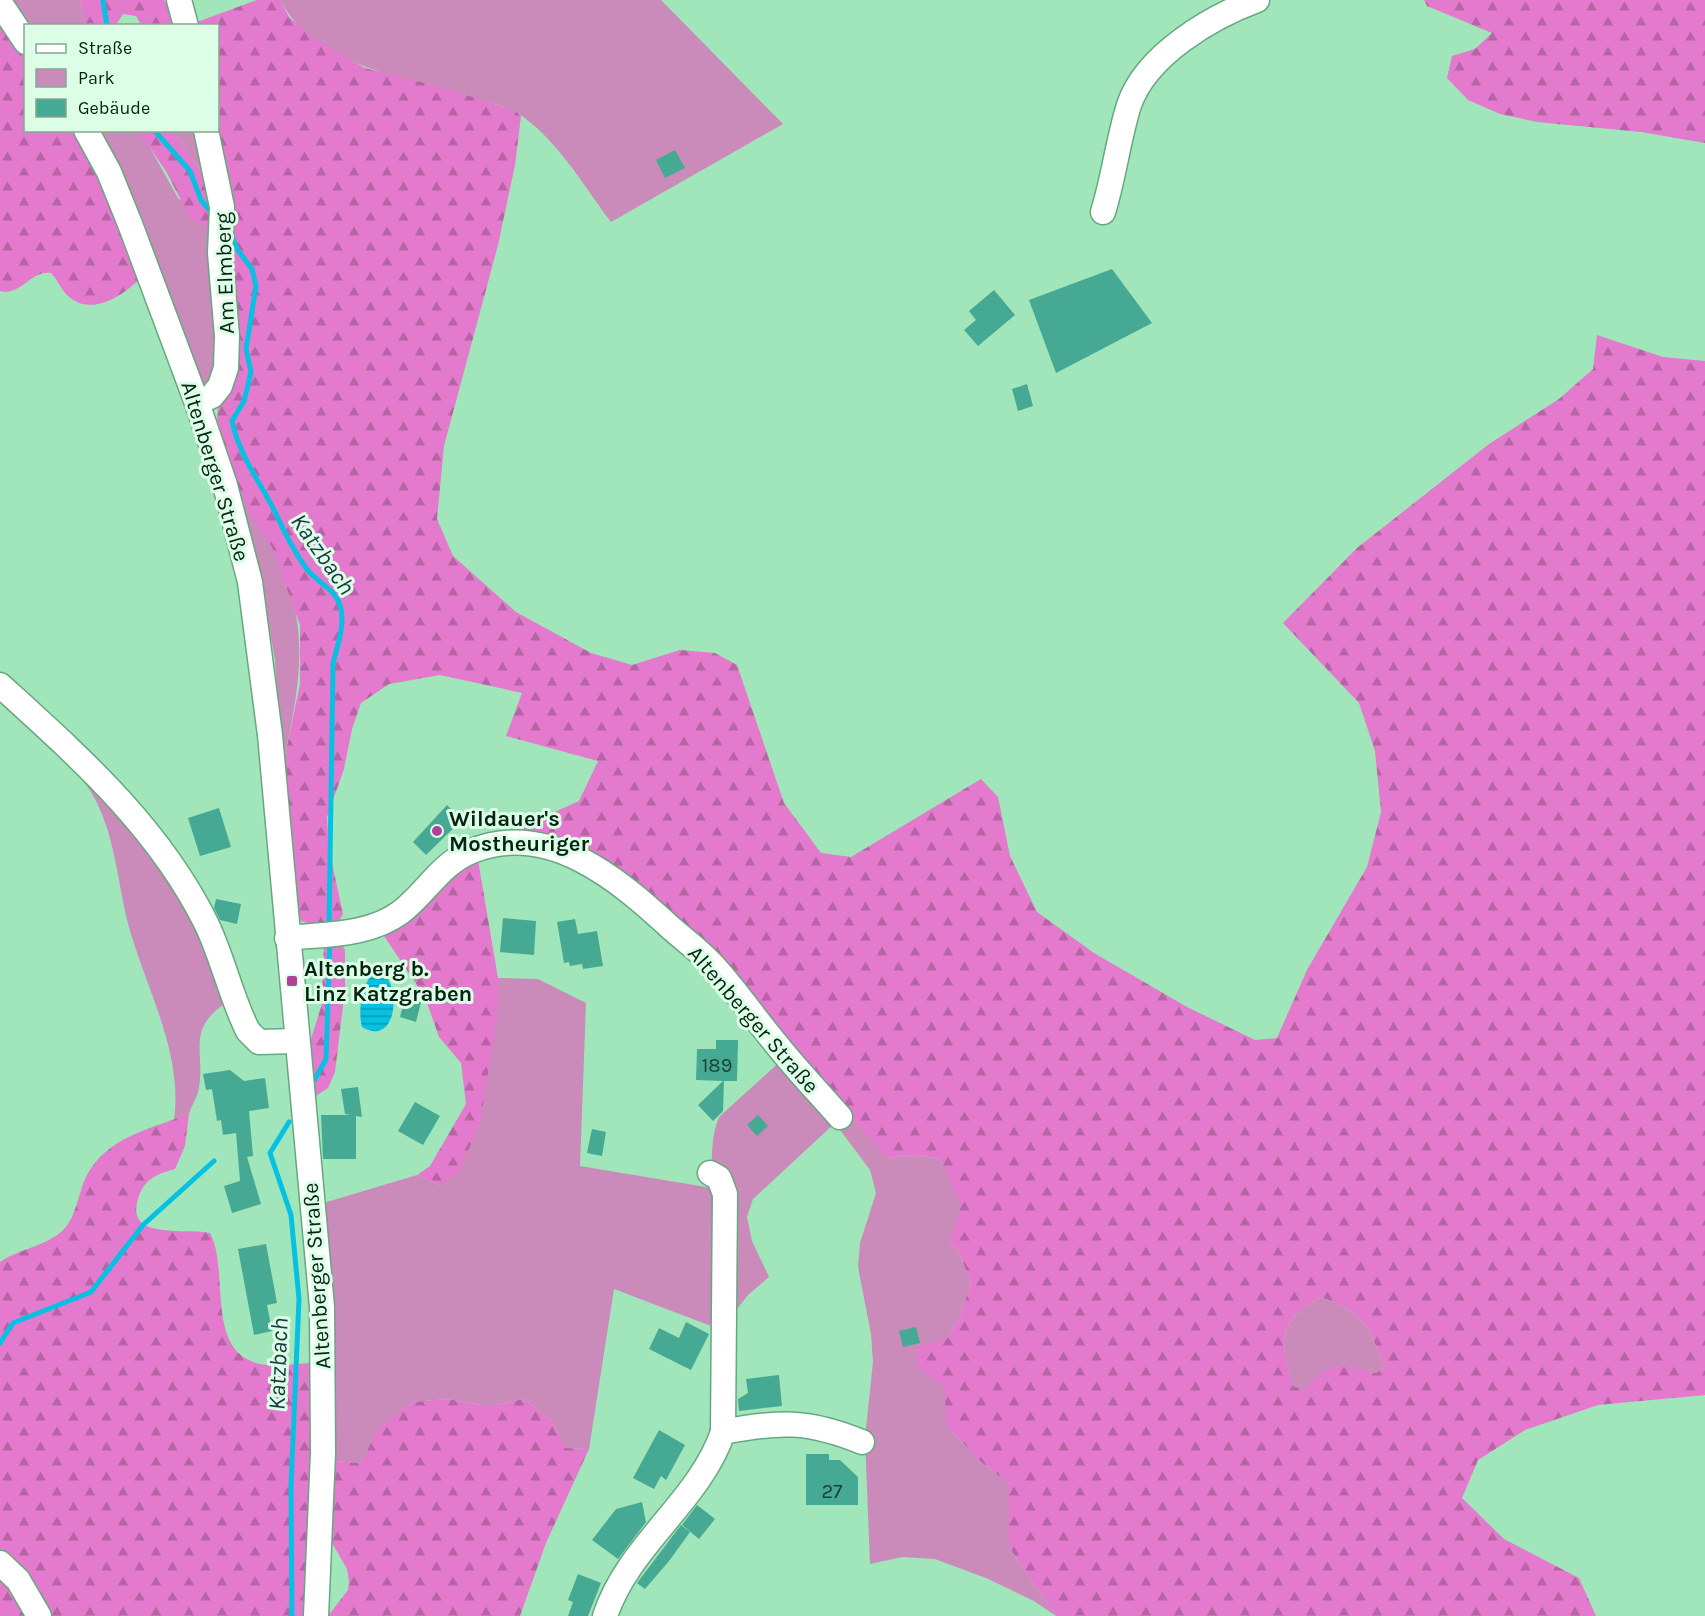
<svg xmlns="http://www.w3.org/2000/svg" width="1705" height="1616" viewBox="0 0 1705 1616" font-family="Karla,sans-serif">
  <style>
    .green { fill: #ca8aba }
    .forest { fill: url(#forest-firs); fill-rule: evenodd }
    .water { fill: url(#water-rules) }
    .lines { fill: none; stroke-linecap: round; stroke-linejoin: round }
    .stream { stroke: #06c1e2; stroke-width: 5 }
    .building { fill: #46a993 }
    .minor-casing { stroke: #66a87f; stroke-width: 27 }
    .minor { stroke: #fff; stroke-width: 24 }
    .poi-dot { fill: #b1409b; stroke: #dcfee7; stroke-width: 2 }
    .labels { text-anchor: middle; stroke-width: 6; stroke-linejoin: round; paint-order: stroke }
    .number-label { font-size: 20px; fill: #174434 }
    .street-label { font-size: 22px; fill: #072314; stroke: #dcfee7 }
    .poi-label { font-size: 22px; font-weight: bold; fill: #072314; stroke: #dcfee7; text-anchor: start }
    .water-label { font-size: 24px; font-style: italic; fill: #1a3941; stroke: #dcfee7 }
  </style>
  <defs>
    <pattern id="forest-firs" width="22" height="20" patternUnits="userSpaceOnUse" patternTransform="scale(1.5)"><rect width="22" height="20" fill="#e47acd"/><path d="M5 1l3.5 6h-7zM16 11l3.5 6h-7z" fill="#b764a5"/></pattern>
    <pattern id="water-rules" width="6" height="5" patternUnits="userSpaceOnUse" patternTransform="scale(1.5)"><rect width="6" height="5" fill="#06c1e2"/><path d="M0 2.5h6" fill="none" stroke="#059cb6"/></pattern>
  </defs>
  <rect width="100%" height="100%" fill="#a1e5ba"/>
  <!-- green -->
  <g class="green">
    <polygon points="10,0 80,0 85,25 26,25"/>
    <path d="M280,0h381l122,124 -172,98c-28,-37 -55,-85 -95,-110 -12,-7 -29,-10 -43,-14 -66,-21 -156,-30 -193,-98z"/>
    <polygon points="95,131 136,131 149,146 178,198 215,233 218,377 203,390"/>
    <polygon points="173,131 195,131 210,184"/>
    <path d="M237,484c10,24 24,41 36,64 41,81 26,138 9,222l-7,-110 -14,-79z"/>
    <path d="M65,756l114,129 47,118c-42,27 -19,52 -28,89 -2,7 -7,15 -9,22l-15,6c9,-64 -25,-126 -43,-186 -13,-43 -14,-92 -35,-133 -8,-16 -21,-31 -31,-45z"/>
    <polygon points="498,978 538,979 586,1003 580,1166 718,1189 719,1329 614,1289 589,1449 566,1448 552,1421 524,1399 487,1406 447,1399 412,1402 378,1430 361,1463 331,1461 320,1204 417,1175 440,1185 498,1009"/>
    <path d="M782,1060l64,52 41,46 29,-3 24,4 22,46 -12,38 9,10 12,30 -11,33 -13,23 -1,86 35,37 28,22v63l47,69 -22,-15 -48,-23 -51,-19 -33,-2 -32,7 -5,-126 8,-76 -2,-28 -13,-67 2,-24 16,-50 -6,-23 -35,-47 -82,76 -6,18 5,24 17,36 -21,18 -18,23c-6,-46 -31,-165 -10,-202z"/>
    <path d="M1320,1297c45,15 48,29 65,70l-9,6 -36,-6 -36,24 -11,-5c-13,-47 -17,-62 27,-89z"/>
  </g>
  <!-- forest -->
  <g class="forest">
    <polygon points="80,0 164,0 180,25 141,25 136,16 123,14 116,25 85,25"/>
    <path d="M257,0h23l9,17 29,24 47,27 72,18 77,24 7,6 -6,49 -17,80 -54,201 -7,73 16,37 63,56 75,41 41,12 48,-15 35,3 22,12 47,138 37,50 30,4 130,-78 17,18 12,59 27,56 57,41 93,54 68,33 22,-2 30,-68 60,-103 14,-55 -6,-61 -16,-48 -76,-80 74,-75 132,-104 70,-45 34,-30 4,-34 66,22 42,4v1034l-107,10 -73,25 -47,30 -16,38 42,41 75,39 17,38h-540l-47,-69v-63l-28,-22 -35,-37 -1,-39 -26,-17 -3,-22 31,-8 13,-23 11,-33 -12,-30 -9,-10 11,-38 -21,-46 -24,-4 -29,3 -78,-87 -190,-196 -122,-37 82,-37 19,-40 -92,-25 16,-43 -82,-18 -51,9 -28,19 -9,26 -8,40 -17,48 2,32 14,65 -4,7c-15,3 -29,6 -43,-3l-14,-148 18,-86v-59l-28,-78 -24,-36 -11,-27 -20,-64 1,-11 6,-10 -6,-373 -29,-1zM1320,1297c45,15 48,29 65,70l-9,6c-38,-9 -45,-13 -72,17l-11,-4c-13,-47 -17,-62 27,-89z"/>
    <polygon points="1424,0 1705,0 1705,143 1641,132 1537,122 1500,114 1468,100 1447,78 1452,56 1475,49 1492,33 1427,6"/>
    <path d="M0,20l25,38 1,72 49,1 28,51 37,97c-18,17 -49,38 -72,17 -7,-6 -10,-16 -17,-23 -21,-3 -29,23 -51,18z"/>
    <polygon points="136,131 173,131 210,184 215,233 189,216 167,173 149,146"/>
    <polygon points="477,854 498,978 498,1009 480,1124 458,1172 440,1185 417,1175 430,1166 466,1104 461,1063 439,1037 425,997 384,936"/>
    <polygon points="339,940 345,950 345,989 335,1072 328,1088 314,1097 310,1042 322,1004 324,942"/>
    <path d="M189,1114l-4,32 -10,23c-17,5 -30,9 -36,27 -17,46 48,31 71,37 21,39 -8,125 57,132 14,2 31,-2 46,-2l-5,253h-308v-354c19,-13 43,-15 61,-30 15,-12 17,-39 25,-55 20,-40 64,-48 103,-63z"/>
    <polygon points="447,1399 487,1406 524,1399 552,1421 566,1448 589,1449 546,1543 520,1616 328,1616 348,1590 349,1581 347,1569 331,1541 331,1461 361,1463 378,1429 412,1402"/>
  </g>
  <!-- water -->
  <path class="water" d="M372,975l14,1c15,20 8,70 -24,51 -4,-15 -1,-41 10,-52z"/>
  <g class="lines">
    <!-- stream -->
    <g class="stream">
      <polyline points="103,0 107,26"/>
      <polyline points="154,130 190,171 201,200 213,214"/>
      <path d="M230,231l7,18 15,20 4,17 -10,63 5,23 -7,29 -12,20c7,34 28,61 43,91 10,21 18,38 31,56 10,14 29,21 34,37 6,18 -3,41 -7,59l-4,264"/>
      <polyline points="315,1079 326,1059 330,940"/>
      <polyline points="289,1122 270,1153 291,1215 299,1299 291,1485 292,1616"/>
      <polyline points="0,1343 13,1323 91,1292 143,1225 214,1161"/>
    </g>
  </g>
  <!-- building -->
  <g class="building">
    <polygon points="675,150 685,168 665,178 656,160"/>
    <polygon points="1112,269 1152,323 1056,373 1029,300"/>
    <polygon points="994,290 1015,315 978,346 964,330 976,320 969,311"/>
    <polygon points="1027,384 1033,406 1018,411 1012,389"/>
    <polygon points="447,805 462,820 426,855 413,842"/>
    <polygon points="219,808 231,847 200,856 188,818"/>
    <polygon points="216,899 241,904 237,924 220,920 214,908"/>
    <polygon points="503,918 536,921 534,955 500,952"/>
    <polygon points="575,919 578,934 597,931 603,966 583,969 582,964 570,966 569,962 564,963 557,922"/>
    <polygon points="405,998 421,1002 416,1022 400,1017"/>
    <polygon points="716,1040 738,1040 737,1081 724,1081 723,1111 713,1121 698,1105 723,1081 696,1080 697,1049 716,1049"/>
    <polygon points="230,1070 244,1081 265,1078 269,1108 249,1111 253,1156 247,1157 261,1204 232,1213 224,1186 240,1181 236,1133 223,1135 221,1120 217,1121 212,1089 206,1090 203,1074"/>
    <polygon points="358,1087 362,1117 356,1116 356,1159 323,1159 321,1115 351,1115 345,1114 341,1089"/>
    <polygon points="415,1102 440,1116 423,1145 398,1131"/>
    <polygon points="758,1115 768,1126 757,1136 747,1125"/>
    <polygon points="592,1129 606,1132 602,1156 587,1153"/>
    <polygon points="266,1244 277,1303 267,1305 272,1331 254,1335 238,1249"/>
    <polygon points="686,1322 709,1334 691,1370 649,1349 659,1328 679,1338"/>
    <polygon points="916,1327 920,1343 903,1347 899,1331"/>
    <polygon points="779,1375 782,1406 739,1411 738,1399 748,1393 746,1379"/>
    <polygon points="659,1430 685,1445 666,1480 661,1476 654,1489 633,1478"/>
    <polygon points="806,1454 829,1454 829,1460 840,1460 858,1477 858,1505 806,1505"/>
    <polygon points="642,1502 646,1522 618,1559 592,1540 616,1509"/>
    <polygon points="697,1505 715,1519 699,1539 682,1525"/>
    <polygon points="681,1525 690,1532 669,1561 645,1589 637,1583"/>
    <polygon points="578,1574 601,1583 588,1616 568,1616 573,1602 568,1600"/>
  </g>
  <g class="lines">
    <!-- minor casing -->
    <g class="minor-casing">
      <g id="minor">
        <polyline points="179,0 186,26"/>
        <polyline points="0,3 26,42"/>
        <polyline points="86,130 109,172 130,224 197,403 225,485 250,582 270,735 322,1307 323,1453 316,1616"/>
        <path d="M1103,212c11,-35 15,-72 26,-107 17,-50 82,-88 128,-105"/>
        <polyline points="197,403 212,396 220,386 226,368 227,336 220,253 222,207 206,130"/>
        <path d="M0,685c79,72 159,142 207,240 16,34 24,72 41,106l11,11 38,-1"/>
        <path d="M287,938c38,-4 82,-2 114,-26 25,-19 40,-49 71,-61 77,-31 147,29 199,77 16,14 34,27 47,43 21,24 39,50 59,74 20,25 42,48 63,72"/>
        <polyline points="710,1173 719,1178 725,1194 723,1432"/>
        <polyline points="0,1563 18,1580 39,1616"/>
        <path d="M605,1616c24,-72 94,-114 118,-184 56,-11 85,-12 139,10"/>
      </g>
    </g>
    <!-- minor -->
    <use href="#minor" class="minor"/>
  </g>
  <!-- markers -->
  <g class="poi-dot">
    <circle cx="437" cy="831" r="6"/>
    <rect x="286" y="975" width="12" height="12" rx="3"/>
  </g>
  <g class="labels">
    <!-- number labels -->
    <g class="number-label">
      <text x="717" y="1072">189</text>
      <text x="832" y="1498">27</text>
    </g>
    <!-- street labels -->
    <g class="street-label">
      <text transform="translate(224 273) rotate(-92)" y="8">Am Elmberg</text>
      <text transform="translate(216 471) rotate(73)" y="8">Altenberger Straße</text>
      <text transform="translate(754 1019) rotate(49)" y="8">Altenberger Straße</text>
      <text transform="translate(316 1276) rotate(-94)" y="8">Altenberger Straße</text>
    </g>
    <!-- poi labels -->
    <g class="poi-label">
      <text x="449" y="826">Wildauer's<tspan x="449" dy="25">Mostheuriger</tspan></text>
      <text x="304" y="976">Altenberg b.<tspan x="304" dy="25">Linz Katzgraben</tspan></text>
    </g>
    <!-- water labels -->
    <g class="water-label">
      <text transform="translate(323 554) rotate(55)" y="8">Katzbach</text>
      <text transform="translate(278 1364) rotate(-88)" y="8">Katzbach</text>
    </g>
  </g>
  <!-- legend -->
  <rect x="24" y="24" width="195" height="108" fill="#dcfee7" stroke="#87a693" stroke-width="1.5"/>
  <rect x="36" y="44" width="30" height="9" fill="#ffffff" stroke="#87a693" stroke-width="1.5"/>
  <text x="78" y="54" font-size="18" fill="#072314">Straße</text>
  <rect x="36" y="69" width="30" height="18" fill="#ca8aba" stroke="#87a693" stroke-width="1.5"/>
  <text x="78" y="84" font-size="18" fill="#072314">Park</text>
  <rect x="36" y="99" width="30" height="18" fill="#46a993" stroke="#87a693" stroke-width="1.5"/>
  <text x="78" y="114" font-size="18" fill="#072314">Gebäude</text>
</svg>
